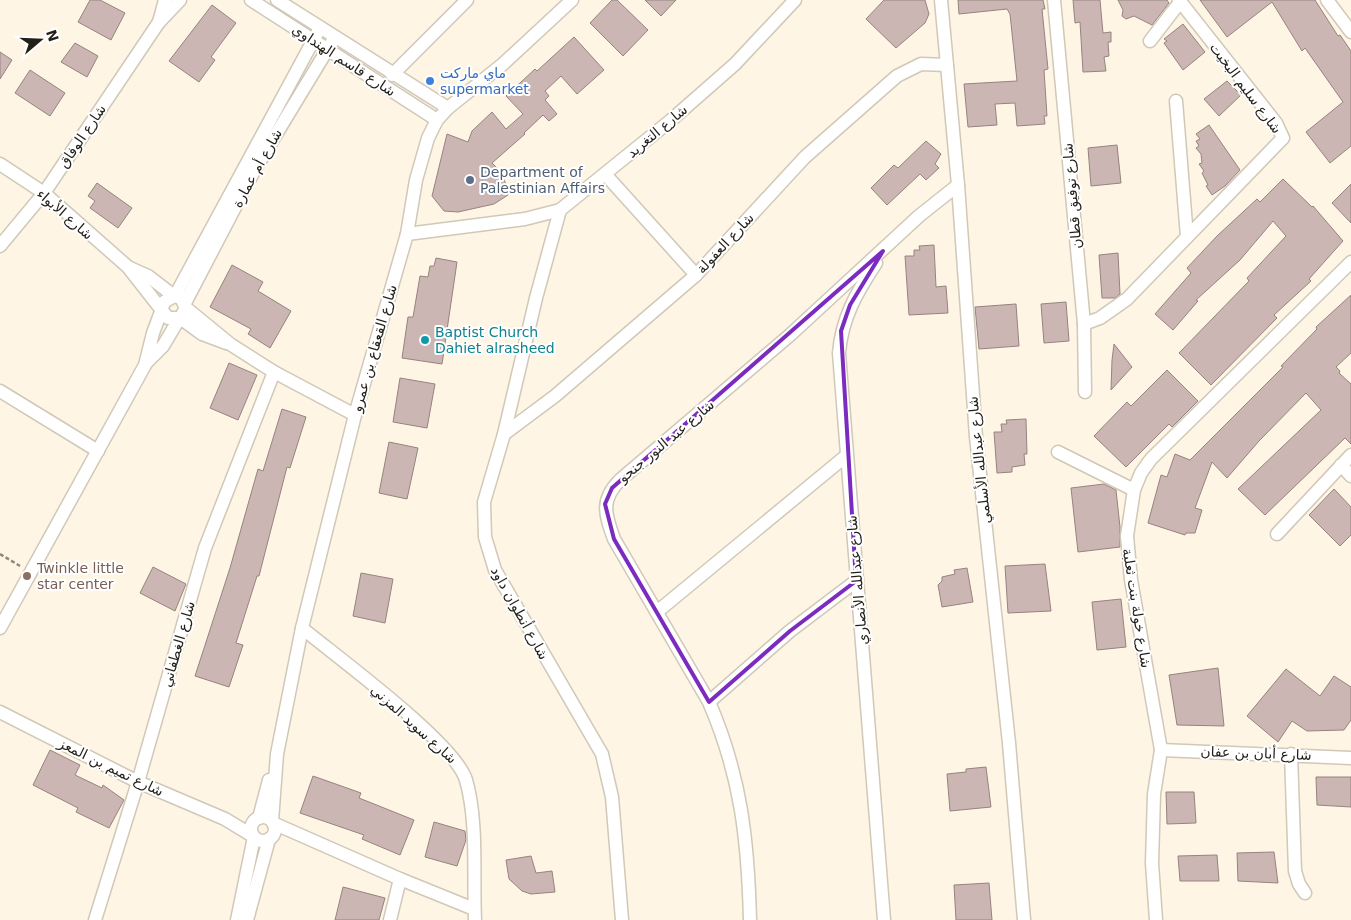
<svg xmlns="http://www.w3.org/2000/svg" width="1351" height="920" viewBox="0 0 1351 920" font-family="'DejaVu Sans',Vazirmatn,sans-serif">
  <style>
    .building { fill: #cbb6b3; stroke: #968380 }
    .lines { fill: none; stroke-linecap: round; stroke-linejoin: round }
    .minor-casing { stroke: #d0c8b8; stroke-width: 15 }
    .path { stroke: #8e887d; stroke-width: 2.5; stroke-dasharray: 4 2.5; stroke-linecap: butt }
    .minor { stroke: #fff; stroke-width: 12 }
    .marked { fill: none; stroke: #7b2cbf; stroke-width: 4; stroke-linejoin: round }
    .shop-dot { fill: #3f7fe0; stroke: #fff; stroke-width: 2 }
    .service-dot { fill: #5c6f8a; stroke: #fff; stroke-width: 2 }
    .culture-dot { fill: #0f9aa8; stroke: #fff; stroke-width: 2 }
    .education-dot { fill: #8d6e63; stroke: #fff; stroke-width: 2 }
    .labels { text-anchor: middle; stroke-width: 4; stroke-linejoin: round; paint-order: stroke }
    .street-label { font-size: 14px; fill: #221f19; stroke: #fff }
    .shop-label { font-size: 14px; fill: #366cbe; stroke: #fff; text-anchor: start }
    .service-label { font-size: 14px; fill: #4e5e75; stroke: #fff; text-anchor: start }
    .culture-label { font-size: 14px; fill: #0d838f; stroke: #fff; text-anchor: start }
    .education-label { font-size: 14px; fill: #785e54; stroke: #fff; text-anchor: start }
  </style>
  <rect width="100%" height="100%" fill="#fef5e4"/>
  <!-- building -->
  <g class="building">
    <polygon points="90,0 100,0 125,13 111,40 78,22"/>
    <polygon points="612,0 617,0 648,30 623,56 590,23"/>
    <polygon points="645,0 676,0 661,16"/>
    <polygon points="884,0 925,0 929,14 925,23 896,48 866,19"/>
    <polygon points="958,0 1043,0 1045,9 1042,9 1048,69 1044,70 1047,116 1044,116 1045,124 1017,126 1015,103 995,104 997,125 968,127 964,84 1017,81 1010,14 1007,9 959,14"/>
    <polygon points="1073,0 1100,0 1103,33 1111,32 1111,42 1108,42 1109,56 1104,57 1106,71 1083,72 1080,22 1075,23"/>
    <polygon points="1118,0 1167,0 1169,3 1152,25 1134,16 1126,19 1122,16 1123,10"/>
    <polygon points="1200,0 1315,0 1338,36 1340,35 1351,51 1351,146 1330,163 1306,132 1343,102 1305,48 1302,51 1272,2 1227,37"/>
    <polygon points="212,5 236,23 211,57 215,60 199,82 169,61"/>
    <polygon points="1183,24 1205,52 1183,70 1164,43 1167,41 1164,39"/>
    <polygon points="574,37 604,70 577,94 561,76 545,91 549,96 545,100 557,114 549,121 543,115 524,133 525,134 492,163 499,170 509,190 508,195 494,204 458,212 444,211 432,196 447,134 468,142 472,131 492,112 506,129 523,114 506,96 535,69 537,71"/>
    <polygon points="75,43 98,56 87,77 61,62"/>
    <polygon points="0,52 12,60 0,79"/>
    <polygon points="30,70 65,93 50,116 15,93"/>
    <polygon points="1227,81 1241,95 1219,116 1204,99"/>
    <polygon points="1209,125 1240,170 1225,186 1212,195 1206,186 1208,185 1202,173 1204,171 1199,164 1202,163 1201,154 1196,148 1199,146 1196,141 1200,139 1196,134"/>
    <polygon points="926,141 941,154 935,164 939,168 926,180 920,174 887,205 871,188 894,165 898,168"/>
    <polygon points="1117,145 1121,183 1091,186 1088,148"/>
    <polygon points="1283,179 1312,207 1313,206 1343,241 1309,279 1311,281 1274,315 1277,318 1211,385 1179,353 1249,281 1247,278 1286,236 1273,221 1240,260 1196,300 1198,301 1173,330 1155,314 1191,273 1187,268 1217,236 1257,199 1260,202"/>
    <polygon points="97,183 132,208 118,228 90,208 95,201 88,196"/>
    <polygon points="1351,184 1351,223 1332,203"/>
    <polygon points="934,245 936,287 946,286 948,313 909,315 905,256 914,256 914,250 920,250 919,246"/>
    <polygon points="1118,253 1120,294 1115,298 1102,298 1099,255"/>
    <polygon points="436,258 457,262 442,364 402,358 408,317 413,317 420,276 428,277 430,266 434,266"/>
    <polygon points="232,265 263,282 258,291 291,311 270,348 248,334 251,329 210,307"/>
    <polygon points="1351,295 1351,353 1336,367 1340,371 1339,373 1351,384 1351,444 1345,438 1265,515 1238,489 1321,410 1306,393 1259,441 1227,478 1212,462 1195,508 1202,510 1195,533 1186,533 1185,535 1148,523 1161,475 1167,477 1175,454 1190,460 1283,367 1281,366 1317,329 1316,327"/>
    <polygon points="1066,302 1069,341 1044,343 1041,304"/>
    <polygon points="1016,304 1019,346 979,349 975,307"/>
    <polygon points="1114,344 1132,367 1111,390 1112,360"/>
    <polygon points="229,363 257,375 238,420 210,408"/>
    <polygon points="1167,370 1198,401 1172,427 1169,424 1126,467 1094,436 1127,402 1131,406"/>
    <polygon points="400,378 435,384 427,428 393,422"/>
    <polygon points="282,409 306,417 290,468 287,467 259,576 257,576 236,643 243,645 229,687 195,676 230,568 258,469 263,471"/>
    <polygon points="1026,419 1027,454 1024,454 1025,465 1012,467 1012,472 997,473 994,432 1002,432 1001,424 1007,424 1006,420"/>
    <polygon points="389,442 418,448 407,499 379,493"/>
    <polygon points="1104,484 1116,490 1120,527 1120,547 1078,552 1071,488"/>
    <polygon points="1334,489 1351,507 1351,535 1340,546 1309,515"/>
    <polygon points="1045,564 1051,611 1008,613 1005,566"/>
    <polygon points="153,567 186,584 175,611 140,593"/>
    <polygon points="967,568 973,602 942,607 938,585 942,581 942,577 955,574 954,570"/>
    <polygon points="361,573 393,579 385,623 353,616"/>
    <polygon points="1121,599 1126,647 1097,650 1092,602"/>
    <polygon points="1218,668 1224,726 1177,725 1169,675"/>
    <polygon points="1286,669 1320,696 1334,676 1351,687 1351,720 1344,730 1307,731 1292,721 1278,742 1247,716"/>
    <polygon points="50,750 80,765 75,775 102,788 103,785 124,800 109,828 76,812 78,808 33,785"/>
    <polygon points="986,767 991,807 950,811 947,774 966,772 966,769"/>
    <polygon points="313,776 361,793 359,798 414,820 400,855 362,839 364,835 300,813"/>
    <polygon points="1316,777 1351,777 1351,807 1317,805"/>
    <polygon points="1166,792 1194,792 1196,823 1167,824"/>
    <polygon points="434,822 465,831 466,840 457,866 425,857"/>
    <polygon points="1274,852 1278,883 1238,881 1237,853"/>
    <polygon points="1217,855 1219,881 1180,881 1178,856"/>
    <polygon points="531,856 536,873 552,871 555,892 531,894 522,891 509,879 506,860"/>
    <polygon points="989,883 992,920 956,920 954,885"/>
    <polygon points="343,887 385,898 379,920 335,920"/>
  </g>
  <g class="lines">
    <!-- minor casing -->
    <g class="minor-casing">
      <g id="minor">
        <polyline points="251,0 437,120"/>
        <polyline points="277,0 448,108"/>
        <polyline points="941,0 958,185 976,437 1009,743 1024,920"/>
        <polyline points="1054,0 1084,324 1085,392"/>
        <polyline points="1327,0 1351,32"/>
        <polyline points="159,22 165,0"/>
        <polyline points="1150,41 1180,2"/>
        <polyline points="392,75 467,0"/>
        <polyline points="1176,101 1187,237"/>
        <polyline points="0,164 44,193 128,267 168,318 180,318 186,308 181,298 174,296 164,302 162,308"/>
        <polyline points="605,174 696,275"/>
        <polyline points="560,210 536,298 504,434 484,502 485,537 495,570 602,754 612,797 622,920"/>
        <polyline points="407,234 525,219 560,210 670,121 735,64 795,0"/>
        <polyline points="0,246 44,193 159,22 180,0"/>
        <path d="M876,263c-19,29 -34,54 -37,90l45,567"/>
        <polyline points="130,268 148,276 174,296"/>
        <polyline points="175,296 320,28"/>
        <polyline points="185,303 255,169 335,37"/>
        <polyline points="186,308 230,344 274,372 355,415"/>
        <polyline points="180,318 202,334 226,343"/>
        <polyline points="1084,324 1100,318 1127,299 1283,138 1276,123 1179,0"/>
        <polyline points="146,363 163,346 179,319"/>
        <polyline points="0,391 98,451"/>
        <polyline points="504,434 555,396 696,275 805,157 897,76 921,64 947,65"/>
        <polyline points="1058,452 1134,490"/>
        <polyline points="1341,465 1351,476"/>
        <polyline points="1277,534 1351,455"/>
        <polyline points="658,611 846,456"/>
        <polyline points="0,628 145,365 153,333 162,309"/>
        <path d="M302,628c35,29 153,115 164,152 12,41 7,97 9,140"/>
        <polyline points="709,702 790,631 856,581"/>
        <polyline points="0,712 138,782 225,819 253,836"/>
        <polyline points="1161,750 1351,758"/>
        <polyline points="1291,754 1295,871 1299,884 1305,893"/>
        <circle cx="263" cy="829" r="12"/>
        <polyline points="259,818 269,780"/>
        <polyline points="272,821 277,754 302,628 355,415 407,234 416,180 428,138 437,120 448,108 503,64 572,0"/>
        <polyline points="273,823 400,879 474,909"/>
        <polyline points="95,920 138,782 205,548 274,372"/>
        <polyline points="237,920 254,837"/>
        <polyline points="247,920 269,839"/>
        <polyline points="390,920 400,879"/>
        <path d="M750,920c-2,-80 -9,-144 -41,-218l-95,-163c-9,-25 -14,-39 6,-59l170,-145 129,-119 39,-31"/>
        <polyline points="1156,920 1152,863 1154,794 1161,750 1131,580 1127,536 1134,490 1141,473 1151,459 1351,262"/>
      </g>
    </g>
    <!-- path -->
    <polyline class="path" points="0,554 20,566"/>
    <!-- minor -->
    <use href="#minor" class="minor"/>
  </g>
  <!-- marked area -->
  <path class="marked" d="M883,251l-33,54 -9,26 15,250 -66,50 -81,71 -95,-163 -9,-35 7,-16z"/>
  <!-- markers -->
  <circle class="shop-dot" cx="430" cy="81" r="5"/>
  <circle class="service-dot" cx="470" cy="180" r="5"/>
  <circle class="culture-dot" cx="425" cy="340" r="5"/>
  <circle class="education-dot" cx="27" cy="576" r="5"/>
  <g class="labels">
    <!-- street labels -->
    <g class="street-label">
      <text transform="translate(344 60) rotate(33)" y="5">شارع قاسم الهنداوي</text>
      <text transform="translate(1246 88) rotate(53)" y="5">شارع سليم البخيت</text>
      <text transform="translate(657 131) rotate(-40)" y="5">شارع التغريد</text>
      <text transform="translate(82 136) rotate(-56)" y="5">شارع الوفاق</text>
      <text transform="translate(257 168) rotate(-61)" y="5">شارع أم عمارة</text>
      <text transform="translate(1072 196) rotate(-95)" y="5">شارع توفيق قطان</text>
      <text transform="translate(65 214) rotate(41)" y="5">شارع الأبواء</text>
      <text transform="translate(725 243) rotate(-47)" y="5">شارع العفولة</text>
      <text transform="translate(374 348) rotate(-74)" y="5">شارع القعقاع بن عمرو</text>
      <text transform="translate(666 441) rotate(-40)" y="5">شارع عبد النور جنحو</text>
      <text transform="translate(979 460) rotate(-96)" y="5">شارع عبدالله الأسلمي</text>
      <text transform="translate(857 580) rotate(-95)" y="5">شارع عبدالله الأنصاري</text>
      <text transform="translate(1137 608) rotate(81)" y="5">شارع خولة بنت ثعلبة</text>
      <text transform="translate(520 613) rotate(61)" y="5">شارع أنطوان داود</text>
      <text transform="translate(178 644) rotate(-74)" y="5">شارع الغطفاني</text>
      <text transform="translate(414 724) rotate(42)" y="5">شارع سويد المزني</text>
      <text transform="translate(1256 753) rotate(2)" y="5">شارع أبان بن عفان</text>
      <text transform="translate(111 767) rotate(26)" y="5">شارع تميم بن المعز</text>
    </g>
    <!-- shop labels -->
    <g class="shop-label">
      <text x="440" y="78">ماي ماركت<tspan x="440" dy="16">supermarket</tspan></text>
    </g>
    <!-- service labels -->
    <g class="service-label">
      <text x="480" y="177">Department of<tspan x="480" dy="16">Palestinian Affairs</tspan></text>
    </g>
    <!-- culture labels -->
    <g class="culture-label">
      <text x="435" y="337">Baptist Church<tspan x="435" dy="16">Dahiet alrasheed</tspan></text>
    </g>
    <!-- education labels -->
    <g class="education-label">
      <text x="37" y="573">Twinkle little<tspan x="37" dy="16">star center</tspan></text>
    </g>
  </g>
  <!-- north arrow -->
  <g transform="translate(40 40) rotate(71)" stroke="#ffffff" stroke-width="4" paint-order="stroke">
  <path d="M0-4L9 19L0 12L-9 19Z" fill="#221f19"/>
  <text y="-8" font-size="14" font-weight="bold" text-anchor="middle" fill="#221f19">N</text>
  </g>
</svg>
